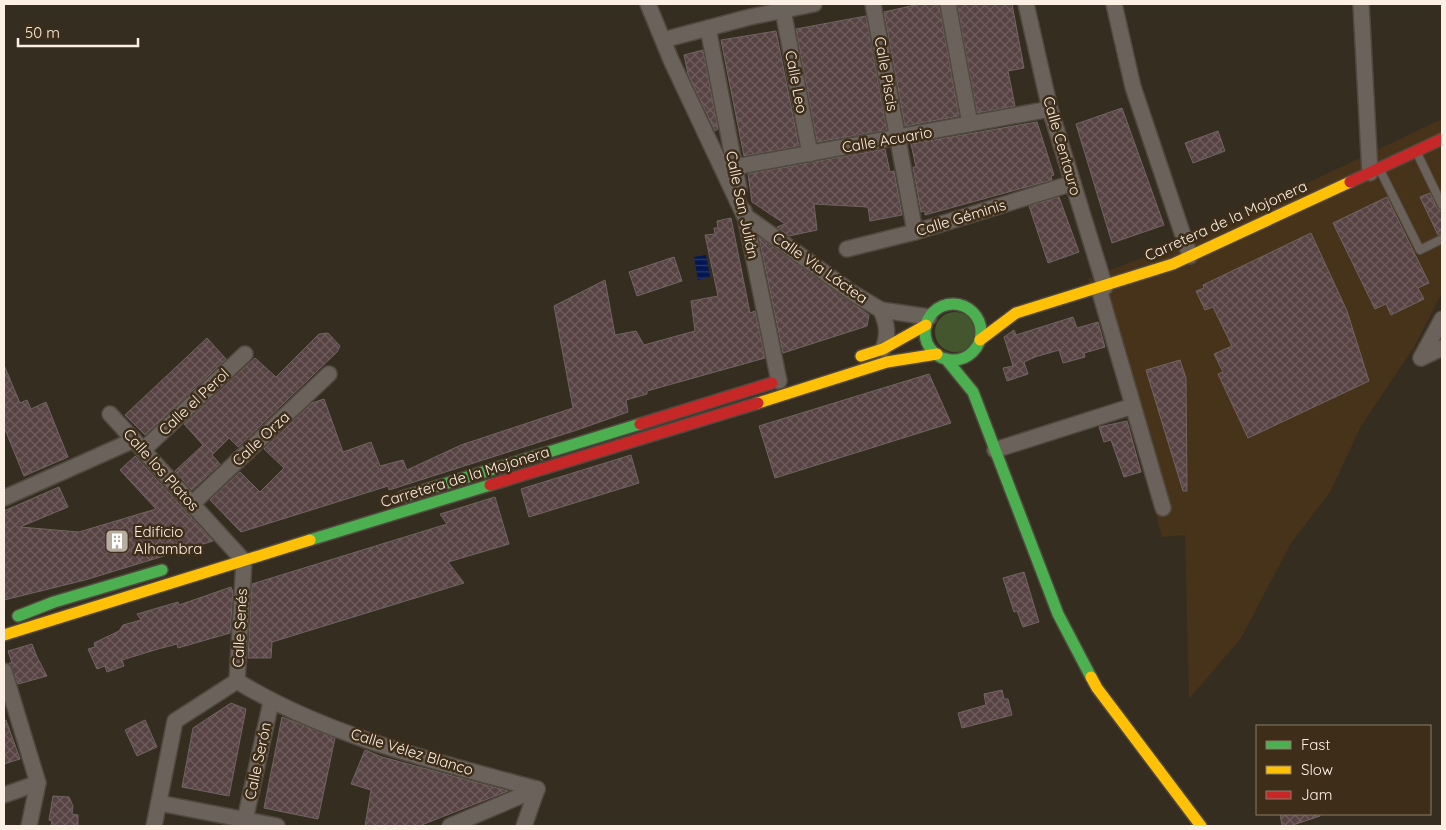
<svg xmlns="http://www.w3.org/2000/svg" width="1446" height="830" viewBox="0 0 1446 830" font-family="Quicksand,sans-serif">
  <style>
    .built { fill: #463319 }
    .grass { fill: #43562d }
    .water { fill: url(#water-rules) }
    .building { fill: url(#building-cross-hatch); stroke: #706562 }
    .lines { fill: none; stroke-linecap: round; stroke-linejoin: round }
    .lane-casing { stroke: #51493f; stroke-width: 10 }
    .street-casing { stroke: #51493f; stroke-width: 18 }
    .fast-casing { stroke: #51493f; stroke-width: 14 }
    .slow-casing { stroke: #51493f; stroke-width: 14 }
    .jam-casing { stroke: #51493f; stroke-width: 14 }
    .lane { stroke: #6b635b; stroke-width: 8 }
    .street { stroke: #6b635b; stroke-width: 15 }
    .fast { stroke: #4caf50; stroke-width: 11 }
    .slow { stroke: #ffc107; stroke-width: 11 }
    .jam { stroke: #c62828; stroke-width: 11 }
    .labels { text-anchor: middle; stroke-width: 5; stroke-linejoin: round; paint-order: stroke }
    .street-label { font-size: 15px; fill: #fbf0e3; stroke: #3e2e19 }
    .poi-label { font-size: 15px; fill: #fbf0e3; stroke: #3e2e19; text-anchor: start }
  </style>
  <defs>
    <pattern id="water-rules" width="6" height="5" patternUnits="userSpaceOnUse" patternTransform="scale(1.25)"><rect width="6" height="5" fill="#051752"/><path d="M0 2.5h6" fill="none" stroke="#2a396b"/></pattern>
    <pattern id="building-cross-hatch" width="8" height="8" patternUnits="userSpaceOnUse" patternTransform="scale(1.25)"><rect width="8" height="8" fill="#574344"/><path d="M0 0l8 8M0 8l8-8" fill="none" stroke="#705e5f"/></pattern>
  </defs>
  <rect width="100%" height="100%" fill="#362d21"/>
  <!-- built -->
  <polygon class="built" points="1442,119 1442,293 1414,347 1361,426 1330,492 1291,543 1241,638 1189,699 1185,535 1162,537 1131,418 1088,279 1194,237"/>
  <!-- grass -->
  <circle class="grass" cx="955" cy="332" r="20"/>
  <!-- water -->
  <polygon class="water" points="706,255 710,277 698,280 694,257"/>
  <!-- building -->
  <g class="building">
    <polygon points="920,4 939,4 959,116 905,126 884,12"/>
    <polygon points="957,4 1012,4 1024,68 1008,71 1015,106 977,113"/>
    <polygon points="866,16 887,130 817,142 796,29"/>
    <polygon points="776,31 799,146 744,156 721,40"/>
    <polygon points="703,50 718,129 715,131 688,74 684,55"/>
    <polygon points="1122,108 1164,225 1112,243 1076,124"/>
    <polygon points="1037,122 1054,175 1051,176 1052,180 925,215 925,211 921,212 913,167 916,167 911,144"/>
    <polygon points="1218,131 1225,151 1193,163 1185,143"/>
    <polygon points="885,149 890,172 894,171 902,215 870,221 868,207 814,204 817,230 789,236 777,227 785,224 752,202 748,174"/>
    <polygon points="1430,193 1437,208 1442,211 1442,233 1438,235 1420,197"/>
    <polygon points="1059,197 1079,252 1048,263 1029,206"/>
    <polygon points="1387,197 1429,283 1418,288 1424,299 1391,315 1386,304 1375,309 1333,223"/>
    <polygon points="731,218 750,313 755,311 765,358 647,391 647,394 626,400 628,412 577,430 389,490 388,486 241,532 210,500 240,472 260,492 284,468 264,449 312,403 324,399 343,452 371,442 380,466 403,460 407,470 461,445 573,408 554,306 605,280 615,335 636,331 644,345 695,331 691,301 718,296 705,235 715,234 714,228 718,228 717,221"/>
    <polygon points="1311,233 1347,311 1369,381 1248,438 1218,374 1223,372 1214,354 1232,346 1213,307 1205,310 1196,291 1204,288 1203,285"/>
    <polygon points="759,237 869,315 867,326 783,353"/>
    <polygon points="674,257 682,281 637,296 629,272"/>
    <polygon points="1073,317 1077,328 1098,322 1105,347 1084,353 1085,357 1063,363 1059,350 1035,357 1024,362 1028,374 1007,381 1003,368 1013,366 1004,337 1014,330 1016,335"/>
    <polygon points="328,333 340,346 337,352 238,447 229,438 212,455 220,464 192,490 175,471 203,445 184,424 255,358 276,377 319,334"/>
    <polygon points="207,338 226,359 145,435 125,415"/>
    <polygon points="1180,360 1186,378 1187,491 1183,491 1146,370"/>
    <polygon points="4,365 20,403 27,400 31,409 46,402 68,457 24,476 4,427"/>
    <polygon points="929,374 951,423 775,478 759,426"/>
    <polygon points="1127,421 1141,472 1124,477 1111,440 1104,442 1099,427"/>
    <polygon points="631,455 639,483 529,517 521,489"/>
    <polygon points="135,456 213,541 85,580 4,600 4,511 59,487 68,507 20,527 79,532 156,509 120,470"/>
    <polygon points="495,497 509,544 448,562 464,583 272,642 271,658 248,658 252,584 447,524 440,514"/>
    <polygon points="1024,572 1039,622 1023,627 1017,611 1014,612 1003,578"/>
    <polygon points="231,587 233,592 230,633 178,648 177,644 158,649 122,660 124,666 107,672 105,666 97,669 88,649 95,647 94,643 119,631 123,625 141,620 137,614 178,602 179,605"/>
    <polygon points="32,644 37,657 47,676 18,684 9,663 12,663 8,651"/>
    <polygon points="1002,690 1004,699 1008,699 1012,715 962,728 958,713 986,705 984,694"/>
    <polygon points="231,703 246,709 229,796 182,787 193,728"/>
    <polygon points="282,717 335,738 318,819 264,808"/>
    <polygon points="6,720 20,759 4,764 4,721"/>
    <polygon points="145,720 157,747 137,756 125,730"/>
    <polygon points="365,750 382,757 508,791 419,826 365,826 371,790 351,784"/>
    <polygon points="53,796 69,797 73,806 72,814 78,815 78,826 51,826 52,821 49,820"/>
    <polygon points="1280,814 1320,814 1320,816 1290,826 1282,826"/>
  </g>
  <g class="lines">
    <!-- lane casing -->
    <g class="lane-casing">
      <g id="lane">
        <polyline points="1417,153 1442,205"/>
        <polyline points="1380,170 1420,250 1442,239"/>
      </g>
    </g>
    <!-- street casing -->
    <g class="street-casing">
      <g id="street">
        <polyline points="648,4 671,60 744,215 854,294 881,310 929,317"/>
        <polyline points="873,4 915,232"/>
        <polyline points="948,4 970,124"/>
        <polyline points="1026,4 1050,109 1105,287"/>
        <polyline points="1114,4 1133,87 1190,256"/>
        <polyline points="1361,4 1370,173"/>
        <polyline points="783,10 810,154"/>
        <polyline points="708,28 739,189"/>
        <polyline points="663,40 750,17 814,4"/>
        <polyline points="724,169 1050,109"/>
        <polyline points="744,211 779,381"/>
        <polyline points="847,249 915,232 1073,183"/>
        <polyline points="1099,289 1163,508"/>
        <path d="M881,310c6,15 8,24 2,39"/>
        <polyline points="1421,358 1442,319"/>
        <polyline points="1421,358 1442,348"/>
        <polyline points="110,414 244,561 237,681"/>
        <polyline points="143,450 245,354"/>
        <polyline points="995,450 1133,406"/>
        <polyline points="4,498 134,440"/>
        <polyline points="192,504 329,374"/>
        <polyline points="4,671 38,783 29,826"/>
        <path d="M237,681c91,56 198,80 300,108"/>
        <polyline points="4,795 38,783"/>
        <polyline points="159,803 277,826"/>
        <polyline points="245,820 271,702"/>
        <polyline points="154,826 175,721 237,681"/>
        <polyline points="450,826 537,789"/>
        <polyline points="524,826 537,789"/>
      </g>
    </g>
    <!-- fast casing -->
    <g class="fast-casing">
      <g id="fast">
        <circle cx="953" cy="332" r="28"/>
        <polyline points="946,359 973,392 1058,614 1091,677"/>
        <polyline points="402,497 640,424"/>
        <polyline points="310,540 490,485"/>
        <polyline points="18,616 54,602 162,570"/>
      </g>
    </g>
    <!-- slow casing -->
    <g class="slow-casing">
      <g id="slow">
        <polyline points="980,340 1016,313 1173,264 1350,182"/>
        <polyline points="861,356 883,349 926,325"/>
        <polyline points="758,403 887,362 937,354"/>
        <polyline points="4,635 310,540"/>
        <polyline points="1091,677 1097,688 1201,826"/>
      </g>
    </g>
    <!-- jam casing -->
    <g class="jam-casing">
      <g id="jam">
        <polyline points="1350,182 1442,139"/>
        <polyline points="640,424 772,383"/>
        <polyline points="490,485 758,403"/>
      </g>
    </g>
    <!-- lane -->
    <use href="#lane" class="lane"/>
    <!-- street -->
    <use href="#street" class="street"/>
    <!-- fast -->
    <use href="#fast" class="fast"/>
    <!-- slow -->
    <use href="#slow" class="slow"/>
    <!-- jam -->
    <use href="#jam" class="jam"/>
  </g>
  <!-- icons -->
  <defs>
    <g id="building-square" transform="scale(1.25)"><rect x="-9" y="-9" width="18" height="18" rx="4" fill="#b6ac9f" stroke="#3e2e19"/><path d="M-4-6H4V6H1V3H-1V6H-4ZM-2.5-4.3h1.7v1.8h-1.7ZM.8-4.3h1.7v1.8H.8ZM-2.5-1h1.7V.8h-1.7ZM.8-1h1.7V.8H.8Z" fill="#fff"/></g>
  </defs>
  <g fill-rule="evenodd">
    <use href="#building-square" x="117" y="541"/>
  </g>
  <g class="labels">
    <!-- street labels -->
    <g class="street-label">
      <text transform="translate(886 74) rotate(80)" y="5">Calle Piscis</text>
      <text transform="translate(796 82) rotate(79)" y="5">Calle Leo</text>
      <text transform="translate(887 140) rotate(-10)" y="5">Calle Acuario</text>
      <text transform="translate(1062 146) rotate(74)" y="5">Calle Centauro</text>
      <text transform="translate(742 205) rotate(78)" y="5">Calle San Julián</text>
      <text transform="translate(961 218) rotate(-17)" y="5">Calle Géminis</text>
      <text transform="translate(1226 221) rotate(-24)" y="5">Carretera de la Mojonera</text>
      <text transform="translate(820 268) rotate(35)" y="5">Calle Vía Láctea</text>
      <text transform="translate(194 402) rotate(-43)" y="5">Calle el Perol</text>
      <text transform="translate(261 439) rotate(-43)" y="5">Calle Orza</text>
      <text transform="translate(161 470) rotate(48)" y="5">Calle los Platos</text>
      <text transform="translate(465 477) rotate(-17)" y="5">Carretera de la Mojonera</text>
      <text transform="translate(240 628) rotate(-87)" y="5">Calle Senés</text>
      <text transform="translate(412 752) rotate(17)" y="5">Calle Vélez Blanco</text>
      <text transform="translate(258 761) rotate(-78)" y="5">Calle Serón</text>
    </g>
    <!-- poi labels -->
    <g class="poi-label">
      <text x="134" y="537">Edificio<tspan x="134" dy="17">Alhambra</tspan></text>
    </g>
  </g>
  <!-- border -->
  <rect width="1446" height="830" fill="none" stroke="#fbf0e3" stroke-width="10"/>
  <!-- legend -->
  <rect x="1256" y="725" width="175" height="90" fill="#3e2e19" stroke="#8a7c6a"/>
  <rect x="1266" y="741" width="25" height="8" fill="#4caf50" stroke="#8a7c6a"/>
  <text x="1301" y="750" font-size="15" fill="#fbf0e3">Fast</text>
  <rect x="1266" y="766" width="25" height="8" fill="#ffc107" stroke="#8a7c6a"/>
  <text x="1301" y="775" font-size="15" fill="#fbf0e3">Slow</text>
  <rect x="1266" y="791" width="25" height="8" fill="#c62828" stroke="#8a7c6a"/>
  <text x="1301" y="800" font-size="15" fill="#fbf0e3">Jam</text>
  <!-- scale -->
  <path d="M18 38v8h120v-8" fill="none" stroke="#fbf0e3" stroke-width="2.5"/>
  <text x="25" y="38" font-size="15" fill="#fbf0e3" stroke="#3e2e19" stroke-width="4" paint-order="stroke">50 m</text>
</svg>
